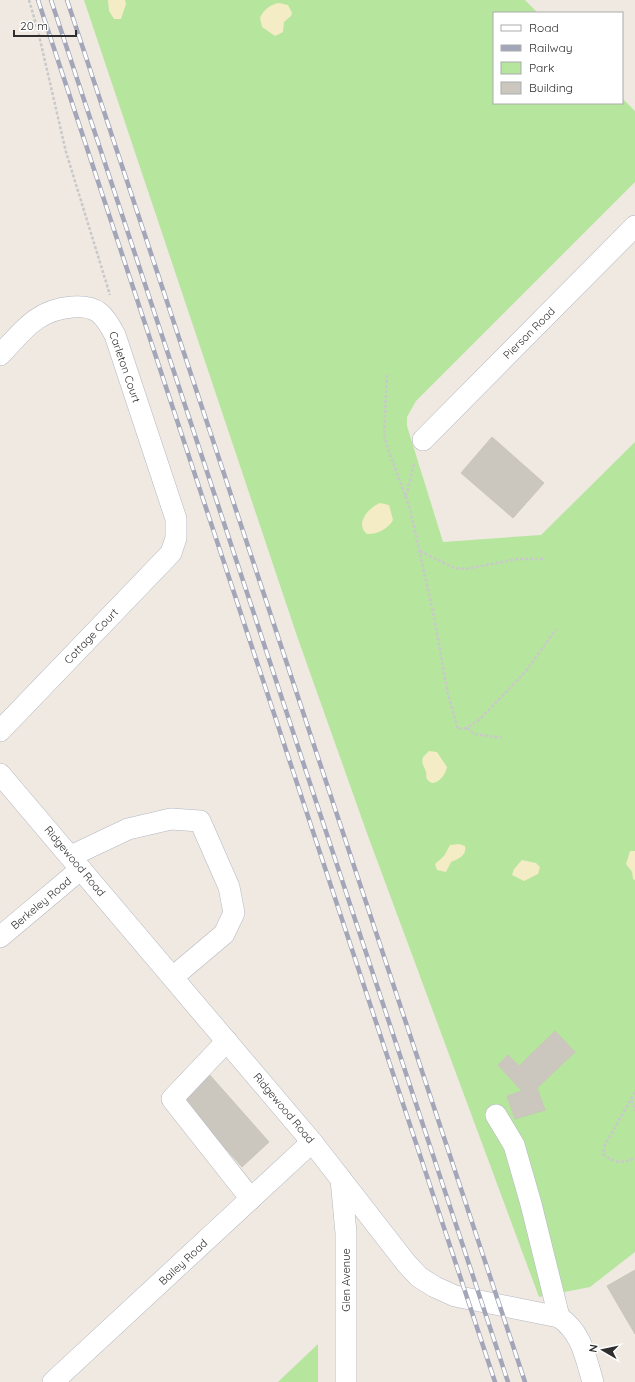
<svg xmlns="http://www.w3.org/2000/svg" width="635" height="1382" viewBox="0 0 635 1382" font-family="Quicksand,sans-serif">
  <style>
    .green { fill: #b6e59e }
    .sand { fill: #f3ecc5 }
    .building { fill: #cbc7bf; stroke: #cbc5ba }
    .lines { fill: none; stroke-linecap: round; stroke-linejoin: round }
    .minor-casing { stroke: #b4b7c1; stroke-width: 22 }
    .path { stroke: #c9c9c9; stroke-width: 2.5; stroke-dasharray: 3 2; stroke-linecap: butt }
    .minor { stroke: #fff; stroke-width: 21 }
    .rail-casing { stroke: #a3a6b8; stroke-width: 4.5 }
    .rail { stroke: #fff; stroke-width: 3; stroke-dasharray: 9; stroke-linecap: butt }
    .labels { text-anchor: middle; stroke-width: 4; stroke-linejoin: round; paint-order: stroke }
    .street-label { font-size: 11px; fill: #2e2e2e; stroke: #fff }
  </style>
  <rect width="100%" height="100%" fill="#efe9e1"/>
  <!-- green -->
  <g class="green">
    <polygon points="84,0 525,0 538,13 494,13 494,103 622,103 622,98 635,111 635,182 416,401 407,417 407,426 443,542 541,535 635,442 635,1252 590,1287 539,1297 368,836 297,636"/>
    <polygon points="318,1344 318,1382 278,1382"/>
  </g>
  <!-- sand -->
  <g class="sand">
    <polygon points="108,0 125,0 126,4 121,19 114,19 109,11"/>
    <path d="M279,3l9,2 4,8 -1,3 -7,6 -1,10 -8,4 -13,-9 -2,-9c3,-8 11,-14 19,-15z"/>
    <path d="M380,503l9,2 4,15c-4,8 -16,15 -26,14 -13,-10 2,-27 13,-31z"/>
    <path d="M429,751l8,1 10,15c-1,8 -13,23 -20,12 -2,-4 0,-2 -1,-7 -2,-6 -5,-8 -3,-15z"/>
    <path d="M459,844l6,2c2,9 -6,13 -14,16l-5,10 -9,-2 -2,-6 9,-8 6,-11z"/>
    <polygon points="630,851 635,851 635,880 633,879 632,872 626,864"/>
    <polygon points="522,860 536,863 540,867 538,874 524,881 512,875 514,869"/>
  </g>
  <!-- building -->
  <g class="building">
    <polygon points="492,437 544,483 513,518 461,473"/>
    <polygon points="555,1031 575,1052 537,1088 545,1110 515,1119 507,1096 522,1091 498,1065 508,1055 519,1066"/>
    <polygon points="208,1073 269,1142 242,1167 180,1097"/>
    <polygon points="635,1270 635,1334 607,1286"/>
  </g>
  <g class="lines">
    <!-- minor casing -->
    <g class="minor-casing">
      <g id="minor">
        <path d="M0,355c23,-24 36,-45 72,-48 25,-2 32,7 43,28l61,184v19l-5,15 -171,178"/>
        <polyline points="423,440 635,226"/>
        <path d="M0,774l312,368 94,121 13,14 16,10 20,9 104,21c23,16 26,39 34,65"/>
        <polyline points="71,856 128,829 171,819 200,821 229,887 234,913 224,934 173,977"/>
        <polyline points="0,937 81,869"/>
        <polyline points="227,1041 172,1099 251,1199"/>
        <polyline points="496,1115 514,1145 531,1204 559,1317"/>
        <polyline points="341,1179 346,1233 346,1382"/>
        <polyline points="53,1382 312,1142"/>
      </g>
    </g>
    <!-- path -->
    <g class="path">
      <polyline points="29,0 38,31 66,152 110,295"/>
      <polyline points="387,375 384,435 388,449 410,509 434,617 448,695 458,729 467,728 480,719 526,671 556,629"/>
      <polyline points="406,496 414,464"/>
      <polyline points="420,551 454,568 466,569 517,559 545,559"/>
      <polyline points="467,728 475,734 502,738"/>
      <path d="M635,1092l-30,53 -2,9c11,9 19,10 32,4"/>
      <polyline points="632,1100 635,1111"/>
    </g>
    <!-- minor -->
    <use href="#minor" class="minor"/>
    <!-- rail casing -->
    <g class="rail-casing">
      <g id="rail">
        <polyline points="38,0 495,1382"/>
        <polyline points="51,0 508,1382"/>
        <polyline points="67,0 525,1382"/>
      </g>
    </g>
    <!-- rail -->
    <use href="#rail" class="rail"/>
  </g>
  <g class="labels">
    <!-- street labels -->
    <g class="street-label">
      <text transform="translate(529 333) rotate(-45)" y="4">Pierson Road</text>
      <text transform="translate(125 367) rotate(71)" y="4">Carleton Court</text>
      <text transform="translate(91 636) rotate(-46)" y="4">Cottage Court</text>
      <text transform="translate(75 861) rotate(50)" y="4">Ridgewood Road</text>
      <text transform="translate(41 903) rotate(-40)" y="4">Berkeley Road</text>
      <text transform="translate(284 1108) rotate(50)" y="4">Ridgewood Road</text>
      <text transform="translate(183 1262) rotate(-43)" y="4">Bailey Road</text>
      <text transform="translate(346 1280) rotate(-90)" y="4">Glen Avenue</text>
    </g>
  </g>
  <!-- legend -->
  <rect x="493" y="12" width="130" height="92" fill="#ffffff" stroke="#ababab"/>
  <rect x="501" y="25" width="20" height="6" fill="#ffffff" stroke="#ababab"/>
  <text x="529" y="32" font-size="12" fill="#2e2e2e">Road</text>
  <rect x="501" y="45" width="20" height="6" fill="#a3a6b8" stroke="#ababab"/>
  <text x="529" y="52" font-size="12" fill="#2e2e2e">Railway</text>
  <rect x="501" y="62" width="20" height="12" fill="#b6e59e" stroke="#ababab"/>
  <text x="529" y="72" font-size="12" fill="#2e2e2e">Park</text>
  <rect x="501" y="82" width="20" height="12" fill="#cbc7bf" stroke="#ababab"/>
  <text x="529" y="92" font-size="12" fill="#2e2e2e">Building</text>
  <!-- north arrow -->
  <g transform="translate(603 1350) rotate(279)" stroke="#ffffff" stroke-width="3" paint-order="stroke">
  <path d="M0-3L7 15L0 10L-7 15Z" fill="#2e2e2e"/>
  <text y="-6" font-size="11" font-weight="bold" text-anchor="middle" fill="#2e2e2e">N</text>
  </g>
  <!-- scale -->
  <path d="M14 30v6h62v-6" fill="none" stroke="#2e2e2e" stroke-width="2"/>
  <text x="20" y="30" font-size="12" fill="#2e2e2e" stroke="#ffffff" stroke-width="3" paint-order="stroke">20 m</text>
</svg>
